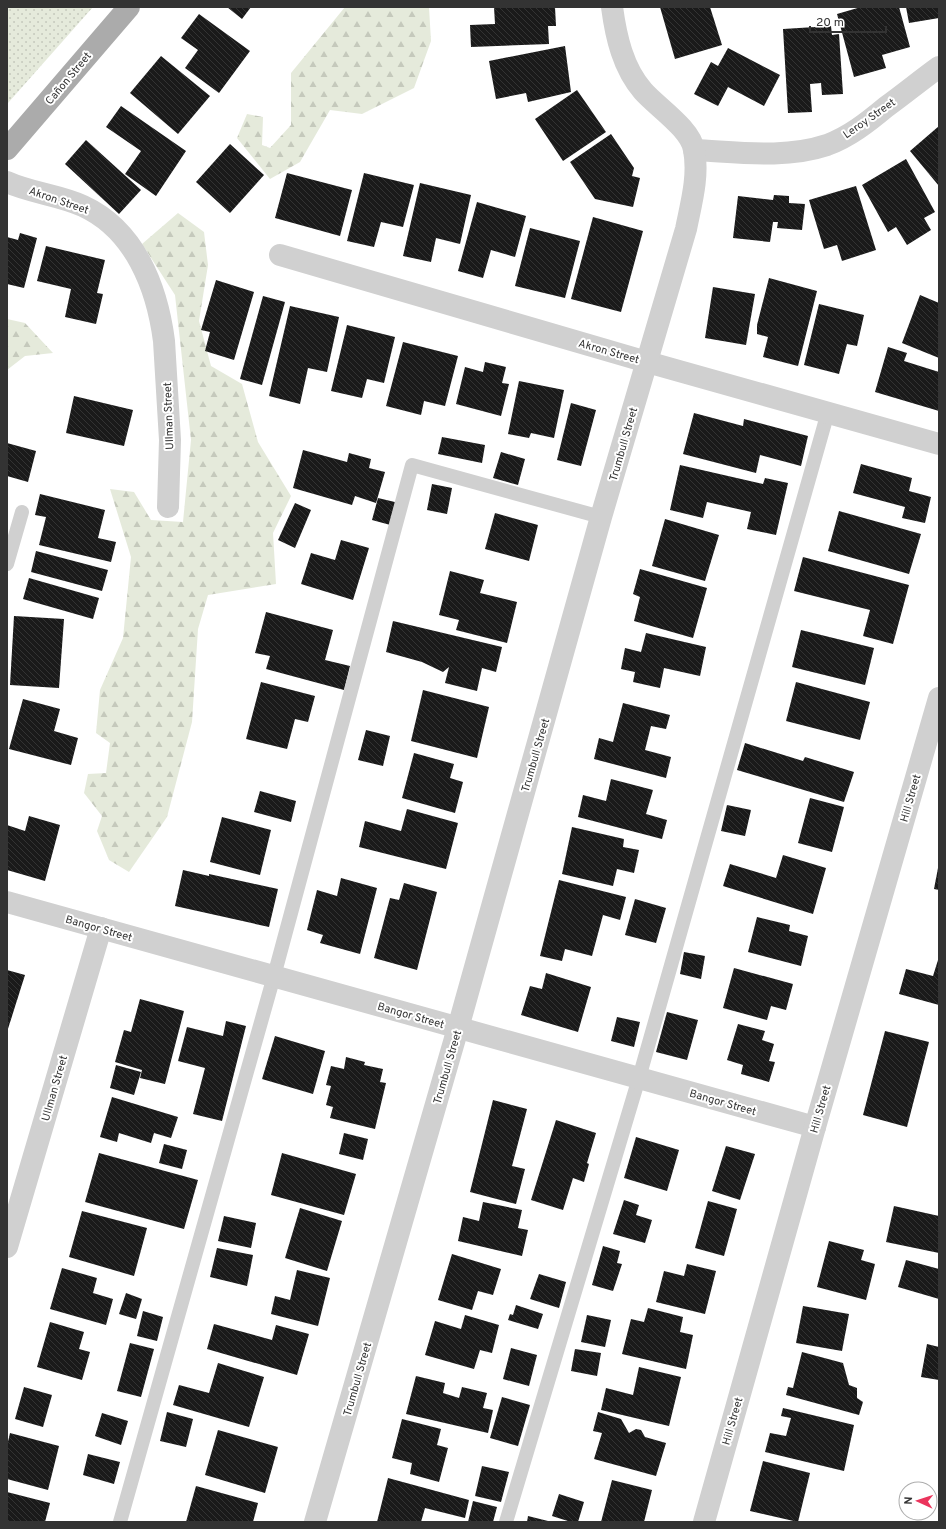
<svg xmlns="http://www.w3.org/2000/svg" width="946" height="1529" viewBox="0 0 946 1529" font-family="Overpass,sans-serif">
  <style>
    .grass { fill: url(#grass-dots) }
    .forest { fill: url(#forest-firs) }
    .building { fill: url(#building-back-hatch) }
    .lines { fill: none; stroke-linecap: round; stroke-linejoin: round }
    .service { stroke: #d0d0d0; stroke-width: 14 }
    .minor { stroke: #d0d0d0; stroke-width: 22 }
    .primary { stroke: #ababab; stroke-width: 22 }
    .labels { text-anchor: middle; stroke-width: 4; stroke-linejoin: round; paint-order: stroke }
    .street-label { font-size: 11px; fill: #333; stroke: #fff }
  </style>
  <defs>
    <pattern id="grass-dots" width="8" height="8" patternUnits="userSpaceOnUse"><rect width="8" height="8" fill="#e5eadb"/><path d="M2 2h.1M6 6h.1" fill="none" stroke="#c5c9bc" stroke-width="1.8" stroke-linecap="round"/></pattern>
    <pattern id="forest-firs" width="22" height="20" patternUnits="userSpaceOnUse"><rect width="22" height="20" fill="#e5eadb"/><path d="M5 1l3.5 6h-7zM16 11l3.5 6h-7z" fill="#c5c9bc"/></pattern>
    <pattern id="building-back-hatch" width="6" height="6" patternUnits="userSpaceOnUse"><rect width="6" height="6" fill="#1a1a1a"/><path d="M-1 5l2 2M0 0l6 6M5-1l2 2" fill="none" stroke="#333"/></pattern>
  </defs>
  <rect width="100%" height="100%" fill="#fff"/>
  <!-- grass -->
  <polygon class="grass" points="7,7 93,7 8,103 7,109"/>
  <!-- forest -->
  <g class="forest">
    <polygon points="345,7 429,7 431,41 414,88 362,114 330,110 300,162 270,179 237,138 247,114 263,117 262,145 270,148 291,125 291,73"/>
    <polygon points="178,213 204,232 208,265 199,321 211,366 242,384 258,442 291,496 273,533 276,584 208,595 198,629 192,722 167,817 129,872 109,860 97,831 102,816 84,793 88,774 106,773 110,743 96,733 100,690 123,638 131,557 110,489 134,492 151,520 183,522 191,440 175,295 142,244"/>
    <polygon points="7,319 25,323 53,353 25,356 7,370"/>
  </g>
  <!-- building -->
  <g class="building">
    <polygon points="227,7 251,7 242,19"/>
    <polygon points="494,7 555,7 556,26 548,26 549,44 471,47 470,25 495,24"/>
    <polygon points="660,7 710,7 722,45 675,59"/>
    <polygon points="861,7 899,7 910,47 882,55 886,68 854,77 837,14"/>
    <polygon points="906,7 939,7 939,18 909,23"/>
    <polygon points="199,14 250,51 219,93 185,68 198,50 181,38"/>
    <polygon points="831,26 832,35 839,34 843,94 822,95 821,83 810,84 812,112 788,113 783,29"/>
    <polygon points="565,46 571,92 528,102 526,93 496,99 489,61"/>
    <polygon points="728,48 780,75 764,106 728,87 718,106 694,94 711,62 718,66"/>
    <polygon points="161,56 210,96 178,134 130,93"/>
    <polygon points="577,90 606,132 563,161 535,119"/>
    <polygon points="121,106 186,151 156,196 125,174 141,151 106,127"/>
    <polygon points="939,126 939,186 910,151"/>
    <polygon points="611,134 634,168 632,176 640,178 633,207 595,199 570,162"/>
    <polygon points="86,140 141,190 119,214 65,164"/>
    <polygon points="230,144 264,175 230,213 196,182"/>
    <polygon points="906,159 935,212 924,218 931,230 907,245 896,227 888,232 862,185"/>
    <polygon points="287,173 352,190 340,236 275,218"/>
    <polygon points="364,173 414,185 403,227 381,222 374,247 347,241"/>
    <polygon points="420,183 471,195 460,244 436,238 431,262 403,256"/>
    <polygon points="856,186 876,250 842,261 837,245 824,249 809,200"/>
    <polygon points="774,195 789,196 789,203 805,204 802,230 777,228 778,222 773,222 770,242 733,238 738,196 773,200"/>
    <polygon points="477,202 526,216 515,257 491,250 483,278 458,271"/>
    <polygon points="593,217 643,231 621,312 571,299"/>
    <polygon points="530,228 580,241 565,298 515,286"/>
    <polygon points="20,233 37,238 24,288 7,284 8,263 7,263 7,237 18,240"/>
    <polygon points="46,246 105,260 97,293 103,294 96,324 65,317 71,289 37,281"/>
    <polygon points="769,278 817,291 798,366 763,357 768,337 757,334 757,325"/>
    <polygon points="216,280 254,292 234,360 205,351 210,332 201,330"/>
    <polygon points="713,287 755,294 746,345 705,338"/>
    <polygon points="920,295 939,303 939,358 902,343"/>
    <polygon points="263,296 285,302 262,385 240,379"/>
    <polygon points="819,304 864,315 857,346 847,344 839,374 804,365"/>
    <polygon points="290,306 339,317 327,372 308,368 300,404 269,396"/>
    <polygon points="347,325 395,337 384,383 367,379 362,398 331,391"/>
    <polygon points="403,342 458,356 445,406 424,401 421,415 386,406"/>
    <polygon points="888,347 907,353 904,361 939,372 939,411 875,392"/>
    <polygon points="485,362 506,367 502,383 509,384 501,416 456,404 465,367 483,372"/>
    <polygon points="519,381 564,390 554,438 531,433 529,438 508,434"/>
    <polygon points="74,396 133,410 124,446 66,433"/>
    <polygon points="571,403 596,410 581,466 557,460"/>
    <polygon points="694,413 743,426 744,419 808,436 801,466 760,455 756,473 683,454"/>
    <polygon points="442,437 485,445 482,463 438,454"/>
    <polygon points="7,443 36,451 28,482 7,476"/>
    <polygon points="303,450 347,462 349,453 371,459 369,468 385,472 376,503 355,496 352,505 293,488"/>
    <polygon points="501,452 525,459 518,485 493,478"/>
    <polygon points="861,464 912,478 909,491 931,497 925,523 902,518 905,507 853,493"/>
    <polygon points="680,465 763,484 765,478 788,483 776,535 747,529 751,512 707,502 703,518 670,510"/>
    <polygon points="432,484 452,488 447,514 427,510"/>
    <polygon points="40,494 105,510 98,538 116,542 111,562 39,545 46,517 35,515"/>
    <polygon points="378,498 399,503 394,526 372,520"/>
    <polygon points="295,503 311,510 295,548 278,540"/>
    <polygon points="839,511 921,534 909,574 828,551"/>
    <polygon points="495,513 538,525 529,561 485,549"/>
    <polygon points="665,519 719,535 705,581 652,566"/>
    <polygon points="341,540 369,548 353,600 301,584 311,553 335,560"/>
    <polygon points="36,551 108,570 102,591 31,572"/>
    <polygon points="803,557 909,585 893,644 863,636 870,610 794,591"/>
    <polygon points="640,569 707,588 693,638 634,621 640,597 633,594"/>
    <polygon points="450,571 484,580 480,593 517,602 507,643 456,630 459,620 439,615"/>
    <polygon points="29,578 99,598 93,619 23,599"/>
    <polygon points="266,612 333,630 325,660 350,666 344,690 266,669 270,656 255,653"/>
    <polygon points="14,616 64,619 59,688 10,685"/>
    <polygon points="393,621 502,647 496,672 482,668 477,691 445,683 449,667 443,672 422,662 386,652"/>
    <polygon points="801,630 874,648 865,685 792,667"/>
    <polygon points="646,633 706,647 700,676 664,668 660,688 633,682 635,672 621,669 625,648 641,652"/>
    <polygon points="261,682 315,696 308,722 295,719 287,749 246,739"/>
    <polygon points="796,682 870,702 860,740 786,721"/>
    <polygon points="423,690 489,707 477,758 411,741"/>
    <polygon points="23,699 60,709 54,731 78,738 71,765 9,749"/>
    <polygon points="623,703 670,715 666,729 651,726 645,750 671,757 666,778 594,759 599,738 613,742"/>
    <polygon points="366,730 390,736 383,766 358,760"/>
    <polygon points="745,743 803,761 805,757 854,772 844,802 737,770"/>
    <polygon points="414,753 454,764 450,778 463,782 455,813 402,798"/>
    <polygon points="611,779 653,790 646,814 667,820 662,839 578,817 583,795 606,801"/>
    <polygon points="260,791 296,801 291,822 254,812"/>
    <polygon points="810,798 844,807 832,852 798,843"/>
    <polygon points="727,805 751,810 745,836 721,831"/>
    <polygon points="407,809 458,823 446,869 359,847 365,821 401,831"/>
    <polygon points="29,816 60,825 45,881 7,870 7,825 25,831"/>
    <polygon points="222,817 271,830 260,875 210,862"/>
    <polygon points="572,827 624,839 623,847 639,850 634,873 617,869 613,886 562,874"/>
    <polygon points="783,855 826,868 813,914 723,886 730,864 776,878"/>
    <polygon points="938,868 939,868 939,890 934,889"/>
    <polygon points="183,870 209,876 209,874 278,889 269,927 175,906"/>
    <polygon points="341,878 377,888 360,954 320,943 323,935 307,930 317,890 337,896"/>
    <polygon points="559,880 626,897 620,920 603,915 592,956 565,949 562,961 540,956"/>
    <polygon points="404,883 437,892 417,970 374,958 390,898 399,900"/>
    <polygon points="635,899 666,908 656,943 625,935"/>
    <polygon points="757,917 790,925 789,931 808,936 801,966 748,952"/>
    <polygon points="684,952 705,956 701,979 680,974"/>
    <polygon points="938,960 939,960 939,1005 899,994 906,969 933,976"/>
    <polygon points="734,968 793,984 786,1010 771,1006 767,1020 723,1008"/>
    <polygon points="7,970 25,975 7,1032"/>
    <polygon points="546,973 591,987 578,1032 521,1015 530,986 542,989"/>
    <polygon points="140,999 184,1011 165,1084 140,1078 142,1070 115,1062 124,1030 131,1032"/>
    <polygon points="667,1012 698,1020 687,1060 656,1052"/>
    <polygon points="617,1017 640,1022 634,1047 611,1041"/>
    <polygon points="226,1021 246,1026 222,1121 193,1114 205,1068 178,1061 187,1027 223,1036"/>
    <polygon points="738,1024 765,1031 762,1040 774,1044 769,1061 775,1062 769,1082 741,1074 743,1065 727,1060"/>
    <polygon points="885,1031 929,1042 907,1127 863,1115"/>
    <polygon points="275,1036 325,1051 313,1094 262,1079"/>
    <polygon points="346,1057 365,1062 364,1065 383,1069 380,1082 386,1083 375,1129 330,1118 333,1107 326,1105 331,1086 326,1085 331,1066 344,1069"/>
    <polygon points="116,1065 141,1072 134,1095 110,1088"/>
    <polygon points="112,1097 178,1117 171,1138 154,1133 151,1143 119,1133 117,1142 100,1137"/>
    <polygon points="493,1100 527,1109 512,1166 525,1169 516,1204 470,1192"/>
    <polygon points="556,1120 596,1133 587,1163 589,1164 584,1182 573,1178 563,1210 531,1200"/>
    <polygon points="344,1133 368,1139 363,1160 339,1154"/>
    <polygon points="636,1137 679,1150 667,1191 624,1178"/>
    <polygon points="164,1144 187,1150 182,1169 159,1163"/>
    <polygon points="726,1146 755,1154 740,1200 712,1191"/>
    <polygon points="99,1153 198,1180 184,1229 85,1202"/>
    <polygon points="282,1153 356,1174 344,1215 271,1195"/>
    <polygon points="624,1200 639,1205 636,1215 652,1220 645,1243 613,1234"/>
    <polygon points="708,1201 737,1209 724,1256 695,1248"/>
    <polygon points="483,1202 522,1210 518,1228 528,1230 522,1256 458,1241 463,1217 479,1221"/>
    <polygon points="894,1206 939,1216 939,1253 886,1242"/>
    <polygon points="300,1208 342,1221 327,1271 285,1258"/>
    <polygon points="82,1211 147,1228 134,1276 69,1257"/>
    <polygon points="224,1216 256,1223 251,1248 218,1241"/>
    <polygon points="829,1241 864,1250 861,1260 875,1264 866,1300 817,1287"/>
    <polygon points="603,1246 620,1251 617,1263 622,1264 613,1291 592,1285"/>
    <polygon points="217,1248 253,1255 247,1286 210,1277"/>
    <polygon points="452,1254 501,1269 493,1295 478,1291 472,1310 438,1300"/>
    <polygon points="906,1260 939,1269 939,1299 898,1287"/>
    <polygon points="687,1264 716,1271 705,1314 656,1302 664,1271 684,1276"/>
    <polygon points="62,1268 97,1278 93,1293 113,1299 106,1325 50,1309"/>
    <polygon points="297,1270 330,1278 318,1326 271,1314 275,1296 290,1300"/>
    <polygon points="539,1274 566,1282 559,1308 530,1299"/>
    <polygon points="126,1293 142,1299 136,1319 119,1314"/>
    <polygon points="516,1305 543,1314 538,1329 508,1320 510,1314 513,1315"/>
    <polygon points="803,1306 849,1314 842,1351 796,1343"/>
    <polygon points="648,1308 683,1317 680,1332 693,1335 686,1369 622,1354 631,1319 644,1322"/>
    <polygon points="143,1311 163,1317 157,1341 137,1336"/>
    <polygon points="465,1315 499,1325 492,1353 480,1350 474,1369 425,1355 435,1321 461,1329"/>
    <polygon points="587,1315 611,1320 605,1347 581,1342"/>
    <polygon points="50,1322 84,1332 79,1349 90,1352 82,1380 37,1367"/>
    <polygon points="214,1324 272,1340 276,1325 309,1334 297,1375 207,1349"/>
    <polygon points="130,1343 154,1349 141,1397 117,1391"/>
    <polygon points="927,1344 939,1347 939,1380 921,1377"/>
    <polygon points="511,1348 537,1355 529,1386 503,1379"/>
    <polygon points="575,1349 601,1353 597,1376 571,1371"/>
    <polygon points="802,1352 843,1363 849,1385 857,1388 857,1398 863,1402 859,1415 786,1395 788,1387 793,1388"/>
    <polygon points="218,1363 264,1377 249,1427 173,1405 179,1385 209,1393"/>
    <polygon points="639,1367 681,1377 669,1426 601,1410 606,1388 633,1395"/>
    <polygon points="416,1376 445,1383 443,1393 459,1398 462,1387 487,1393 483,1408 493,1410 488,1433 406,1414"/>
    <polygon points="24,1387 52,1395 43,1427 15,1419"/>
    <polygon points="502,1397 530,1405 518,1446 490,1438"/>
    <polygon points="783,1408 854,1425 844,1471 765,1452 770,1433 786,1436 791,1418 781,1416"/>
    <polygon points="167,1412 193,1419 186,1447 160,1441"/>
    <polygon points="598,1412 621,1419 629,1433 636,1429 641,1430 645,1437 666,1443 656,1476 594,1459 602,1433 593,1431"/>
    <polygon points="102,1413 128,1421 121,1445 95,1436"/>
    <polygon points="402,1419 441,1429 437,1445 448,1448 439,1482 410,1474 412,1463 392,1458"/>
    <polygon points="218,1430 278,1447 265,1493 205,1475"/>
    <polygon points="10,1433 59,1446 48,1490 7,1479 7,1446"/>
    <polygon points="88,1454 120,1462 114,1484 83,1475"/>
    <polygon points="763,1461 810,1473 798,1522 750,1511"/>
    <polygon points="482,1466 509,1472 501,1502 475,1496"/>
    <polygon points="388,1478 469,1500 465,1518 425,1508 421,1522 377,1522"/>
    <polygon points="612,1480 652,1490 644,1522 601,1522"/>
    <polygon points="196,1486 258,1503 253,1522 186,1522"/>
    <polygon points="7,1492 50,1503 45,1522 7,1522"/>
    <polygon points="559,1494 584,1502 578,1522 571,1522 552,1516"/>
    <polygon points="473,1501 497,1507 493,1522 468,1522"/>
    <polygon points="528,1516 548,1521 548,1522 527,1522"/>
  </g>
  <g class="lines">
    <!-- service -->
    <g class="service">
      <polyline points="7,564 22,512"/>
      <polyline points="120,1522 274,976 412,465 601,517"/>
      <polyline points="506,1522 639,1078 828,412"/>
    </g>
    <!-- minor -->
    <g class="minor">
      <path d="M694,150c44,2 91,9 133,-5 22,-8 41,-23 59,-38 18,-13 35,-27 53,-40"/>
      <path d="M7,182c24,11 52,13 76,24 52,24 74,81 81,135l6,99 -2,67"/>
      <polyline points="280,255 647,362 939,444"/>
      <polyline points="7,902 815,1127"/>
      <polyline points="7,1247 101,928"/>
      <path d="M315,1522l143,-494 143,-511 85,-288c5,-25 13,-53 8,-79 -3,-21 -37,-43 -51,-59 -20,-23 -27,-54 -31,-84"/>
      <polyline points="704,1522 815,1127 939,698"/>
    </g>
    <!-- primary -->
    <polyline class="primary" points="7,149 129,7"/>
  </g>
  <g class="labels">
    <!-- street labels -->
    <g class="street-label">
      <text transform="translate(68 78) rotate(-50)" y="4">Cañon Street</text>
      <text transform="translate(869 118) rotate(-35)" y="4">Leroy Street</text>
      <text transform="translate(59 200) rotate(19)" y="4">Akron Street</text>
      <text transform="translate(609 351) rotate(16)" y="4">Akron Street</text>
      <text transform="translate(168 416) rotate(-92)" y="4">Ullman Street</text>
      <text transform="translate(623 444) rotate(-74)" y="4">Trumbull Street</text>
      <text transform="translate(535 755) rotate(-74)" y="4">Trumbull Street</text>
      <text transform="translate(910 798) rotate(-74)" y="4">Hill Street</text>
      <text transform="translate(99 928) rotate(16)" y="4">Bangor Street</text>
      <text transform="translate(411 1015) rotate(16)" y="4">Bangor Street</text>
      <text transform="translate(447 1067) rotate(-74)" y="4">Trumbull Street</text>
      <text transform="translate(54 1088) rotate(-74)" y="4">Ullman Street</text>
      <text transform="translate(723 1102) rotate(16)" y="4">Bangor Street</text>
      <text transform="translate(820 1109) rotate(-74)" y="4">Hill Street</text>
      <text transform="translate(357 1379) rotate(-74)" y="4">Trumbull Street</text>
      <text transform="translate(732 1421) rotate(-74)" y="4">Hill Street</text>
    </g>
  </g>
  <!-- border -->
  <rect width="946" height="1529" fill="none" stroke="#333333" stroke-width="16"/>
  <!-- north arrow -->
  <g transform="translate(918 1501) rotate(273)"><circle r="19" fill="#ffffff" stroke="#adadad"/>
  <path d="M0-3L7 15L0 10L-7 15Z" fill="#eb345c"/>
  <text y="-6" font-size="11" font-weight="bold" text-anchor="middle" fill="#333333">N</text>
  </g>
  <!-- scale -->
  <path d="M810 26v6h76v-6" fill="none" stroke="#333333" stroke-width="2"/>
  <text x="816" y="26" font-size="12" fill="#333333" stroke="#ffffff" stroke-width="3" paint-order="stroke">20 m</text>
</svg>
